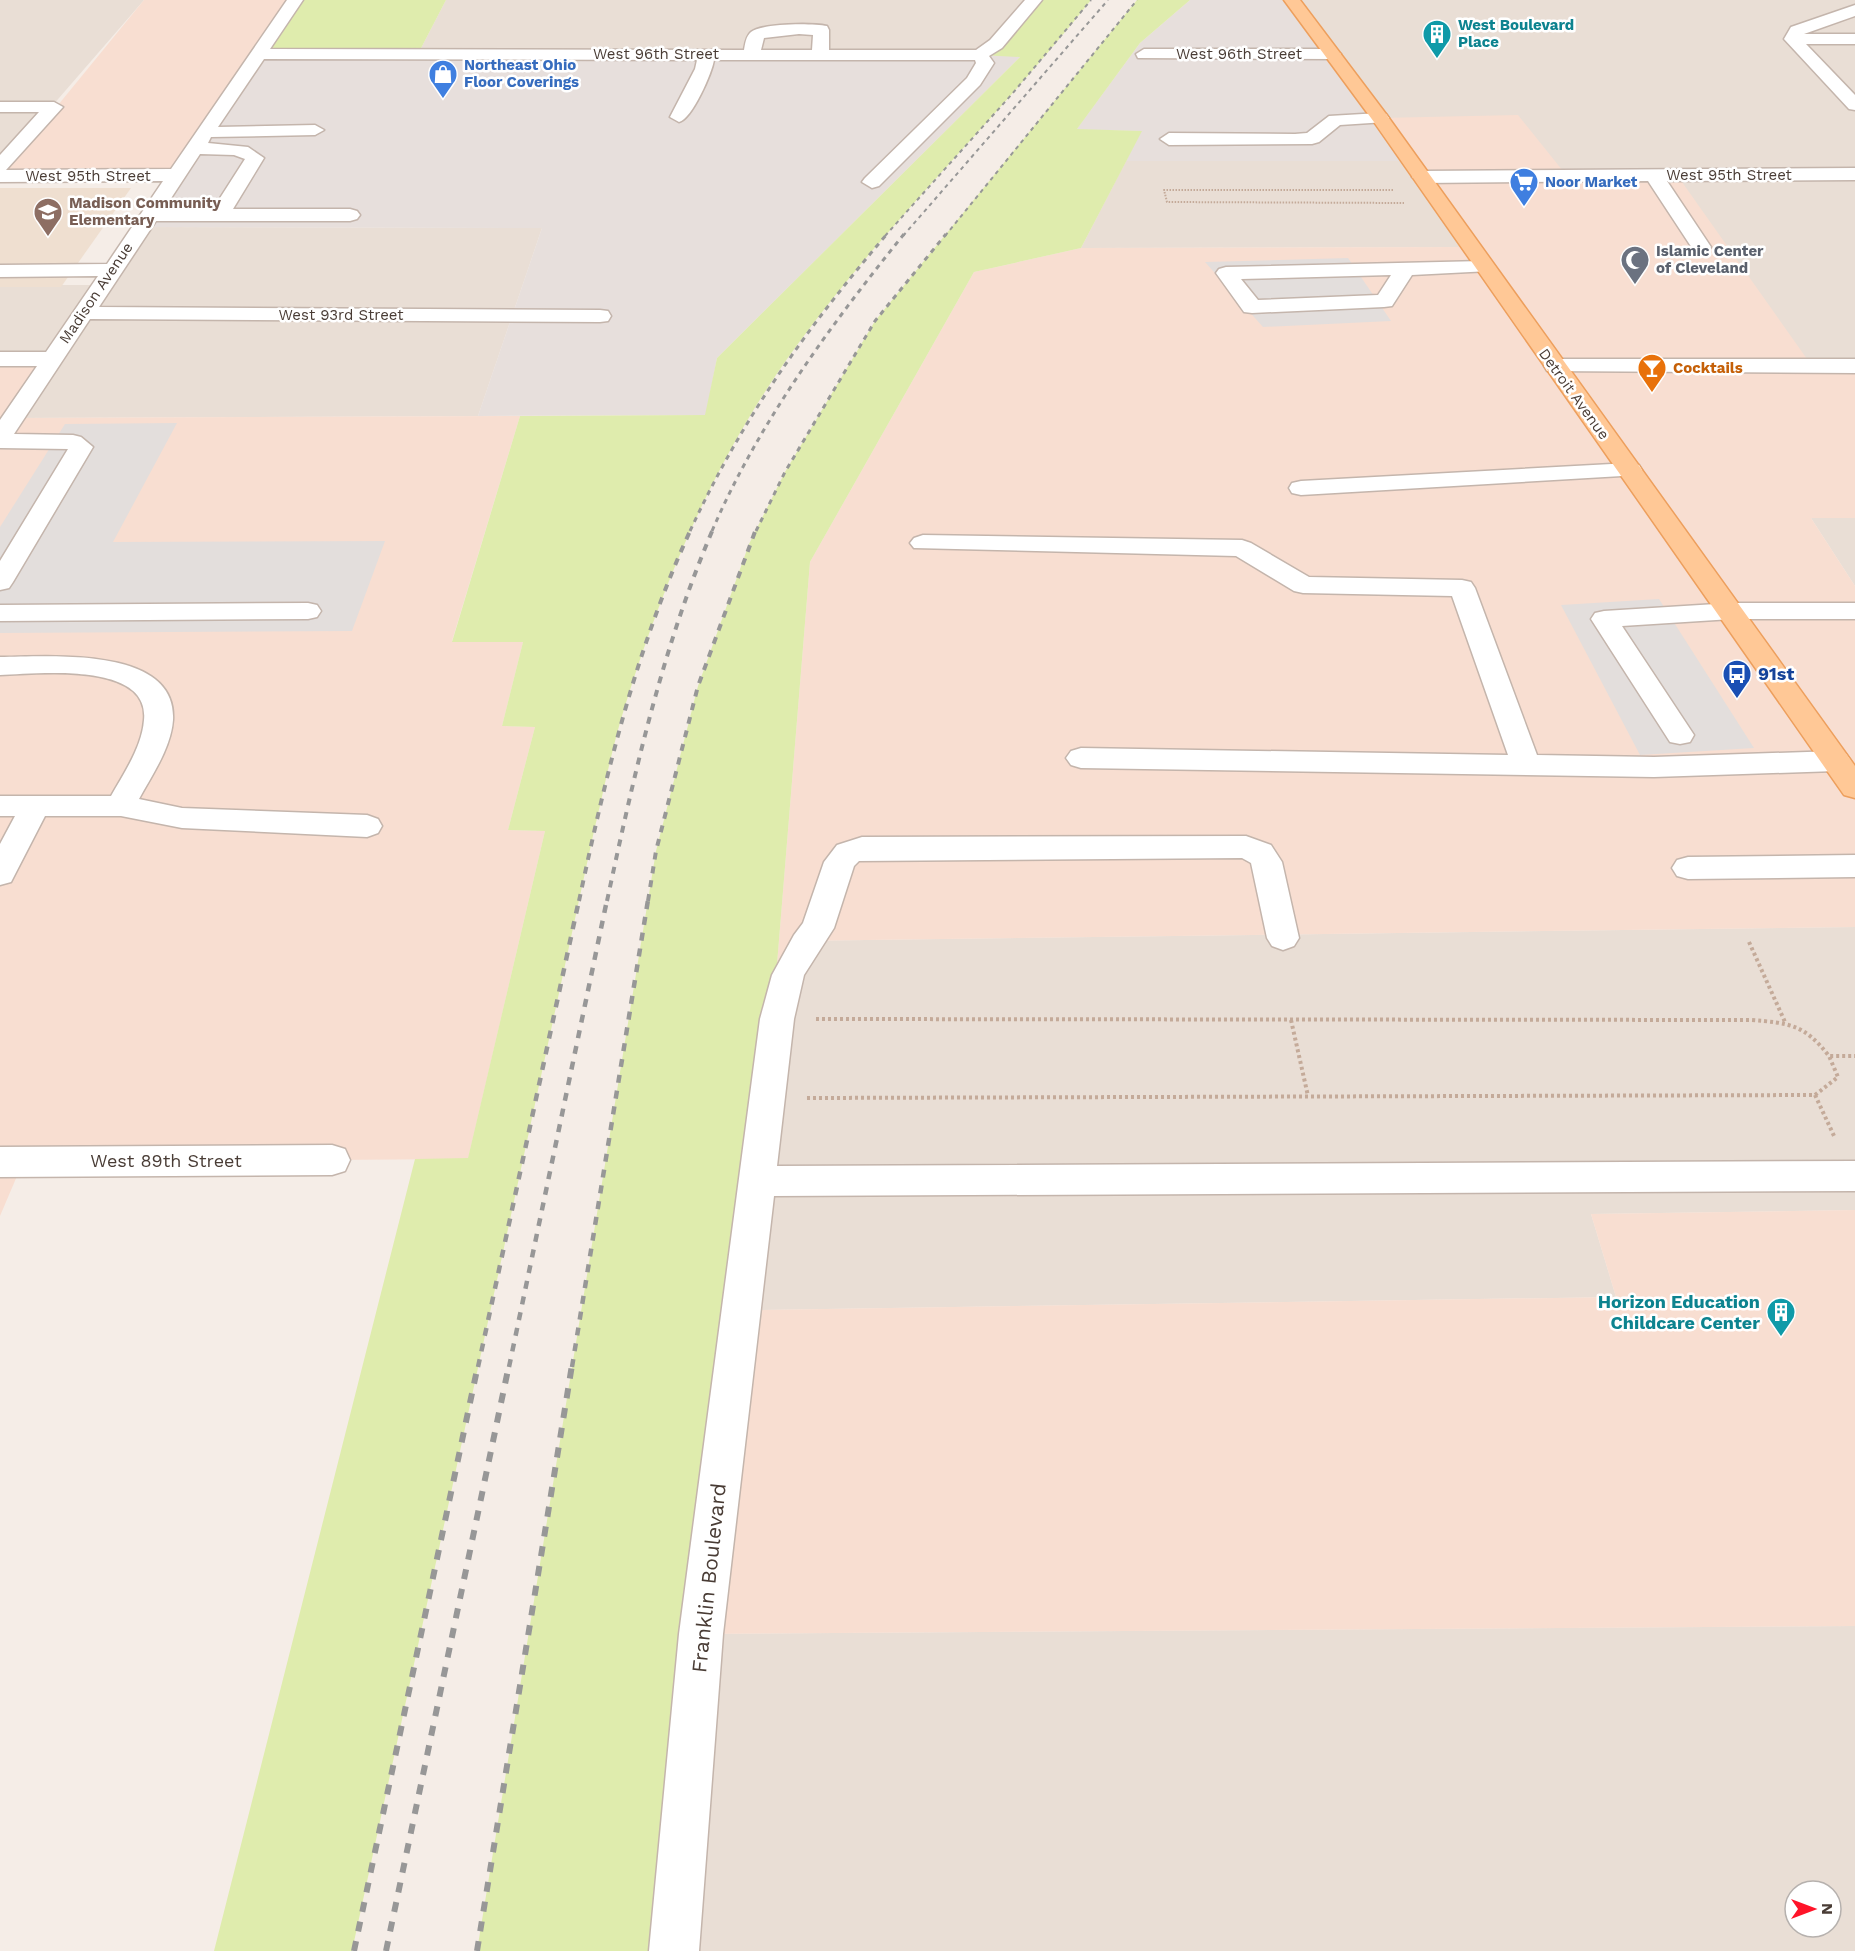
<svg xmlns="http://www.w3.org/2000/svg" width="1855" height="1951" viewBox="0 0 1855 1951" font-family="'Work Sans',sans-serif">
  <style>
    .residential { fill: #e9ded5; fill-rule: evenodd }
    .commercial { fill: #f8ded1 }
    .industrial { fill: #e7dfdc }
    .education { fill: #efdfd0 }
    .green { fill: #dfecad }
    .parking { fill: #e3dedc }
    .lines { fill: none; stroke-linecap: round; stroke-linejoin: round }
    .minor-casing { stroke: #c4b5ac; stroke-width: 3 }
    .major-casing { stroke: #ed9f5d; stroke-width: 3 }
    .path-far1 { stroke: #c4aa99; stroke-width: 2; stroke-dasharray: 1.5 1.5; stroke-linecap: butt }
    .path { stroke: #c4aa99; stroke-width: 4; stroke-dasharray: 3 3; stroke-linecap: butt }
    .minor { fill: #fff; fill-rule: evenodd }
    .major { fill: #ffc896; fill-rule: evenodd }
    .rail-far4 { stroke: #979797; stroke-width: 2; stroke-dasharray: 4 4; stroke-linecap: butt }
    .rail-far3 { stroke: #979797; stroke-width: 3; stroke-dasharray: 5 5; stroke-linecap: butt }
    .rail-far2 { stroke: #979797; stroke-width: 4; stroke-dasharray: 7 7; stroke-linecap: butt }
    .rail-far1 { stroke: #979797; stroke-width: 4.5; stroke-dasharray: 8 8; stroke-linecap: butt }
    .rail { stroke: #979797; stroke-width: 6; stroke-dasharray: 10 10; stroke-linecap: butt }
    .labels { text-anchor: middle; stroke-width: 5; stroke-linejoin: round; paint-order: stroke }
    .far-culture-label { font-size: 15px; font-weight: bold; fill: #0d838f; stroke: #fff; text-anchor: start }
    .far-street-label { font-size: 15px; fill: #493c35; stroke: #fff }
    .far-shop-label { font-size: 15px; font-weight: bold; fill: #366cbe; stroke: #fff; text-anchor: start }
    .far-education-label { font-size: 15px; font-weight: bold; fill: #785e54; stroke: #fff; text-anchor: start }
    .far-worship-label { font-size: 15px; font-weight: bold; fill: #5b616d; stroke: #fff; text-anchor: start }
    .far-food-label { font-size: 15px; font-weight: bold; fill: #c56008; stroke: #fff; text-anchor: start }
    .transit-label { font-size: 18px; font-weight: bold; fill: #164399; stroke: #fff; text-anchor: start }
    .street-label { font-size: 18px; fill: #493c35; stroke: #fff }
    .culture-label { font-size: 18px; font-weight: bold; fill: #0d838f; stroke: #fff; text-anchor: end }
    .near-street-label { font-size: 21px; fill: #493c35; stroke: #fff }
  </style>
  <rect width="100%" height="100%" fill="#f5ede7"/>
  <!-- residential -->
  <g class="residential">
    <polygon points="0,0 144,0 0,166"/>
    <polygon points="446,0 1034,0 980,55 418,54"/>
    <polygon points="1292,0 1855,0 1855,366 1812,366 1567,176 1380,118"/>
    <polygon points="1126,161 1410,161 1469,247 1081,248"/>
    <polygon points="141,227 542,228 478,416 12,418 0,359 0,285 101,285"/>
    <polygon points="1811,518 1855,518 1855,586"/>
    <polygon points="1855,927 1855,1210 1591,1214 1616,1297 761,1310 791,941"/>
    <path d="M1855,1626v325h-1181l27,-317zM1795,1891h36v36h-36z"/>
  </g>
  <!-- commercial -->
  <g class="commercial">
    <polygon points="144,0 295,0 176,175 0,176"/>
    <polygon points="1518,115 1567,176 1677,175 1812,366 1855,366 1855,518 1811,518 1855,586 1855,927 791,941 761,1310 1616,1297 1591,1214 1855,1210 1855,1626 701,1634 764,1123 810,562 974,272 1081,248 1469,247 1380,118"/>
    <polygon points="0,359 51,359 13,418 520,416 452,641 523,642 502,726 535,727 508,830 545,831 468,1159 23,1162 0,1216"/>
  </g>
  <!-- industrial -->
  <g class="industrial">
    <polygon points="1190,0 1292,0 1410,161 1126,161 1141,131 1076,130 1140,43"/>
    <polygon points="260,54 980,55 1021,56 717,358 706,415 478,416 542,228 141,227"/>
  </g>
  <!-- education -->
  <polygon class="education" points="0,188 131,188 61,287 0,287"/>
  <!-- green -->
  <g class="green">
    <polygon points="295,0 446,0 418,54 260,54"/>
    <path d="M1034,0h57c-101,128 -223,240 -315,375 -68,101 -115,215 -151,331 -13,41 -21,84 -31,125l-242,1120h-138l201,-792 53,-1 77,-327 -37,-1 27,-103 -33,-1 21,-84h-71l68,-226 185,-1 12,-57 303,-301 -40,-2z"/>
    <polygon points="1137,0 1190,0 1140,43 1077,129 1142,131 1081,248 974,272 810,562 764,1123 674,1951 477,1951 656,851 698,686 749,544 785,472 875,321"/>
  </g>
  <!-- parking -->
  <g class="parking">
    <polygon points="1348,258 1391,321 1263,327 1205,262"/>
    <polygon points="177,423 113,542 385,541 352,631 0,633 0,527 65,424"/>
    <polygon points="1659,599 1754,748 1640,755 1561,605"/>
  </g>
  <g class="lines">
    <!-- minor casing -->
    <g class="minor-casing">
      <g id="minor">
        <path d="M287,0h16l-33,49 474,1c1,-6 2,-14 7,-18 12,-9 61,-9 76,-6l2,4v20h147l14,-10 35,-40h17l-40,48 -13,8 5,7 -14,22 -101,101 -7,2 -10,-6 3,-4 102,-100 9,-15 -1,-3h-261c-2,13 -22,59 -35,62l-9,-5 25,-48 2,-9 -433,-1 -46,68 97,-2 9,5 -9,5 -104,2 -3,6 40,4 16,11 -31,51h117l7,2 3,4 -3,4 -7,2h-194l-57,86 501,3 8,1 3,5 -3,5 -8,1 -510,-3 -76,115 59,1 8,2 12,10 -80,135 -4,6 -9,2v-29l68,-112 -68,-1v-28l37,-54h-37v-14h46l52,-76 -98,1v-12l107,-1 56,-83 -163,1v-27l39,-43h-39v-10h54l9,5 -57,63 165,-1zM799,34l14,1 -1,15h-51l3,-12zM200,154l34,1 11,4 -32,50h-49z"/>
        <polygon points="1855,5 1855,16 1804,34 1855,34 1855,44 1806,44 1855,95 1855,110 1849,109 1784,39 1791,27"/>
        <polygon points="1144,49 1333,49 1341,54 1333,59 1138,58 1136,54"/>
        <polygon points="1380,113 1386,114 1389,118 1386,122 1340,125 1319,142 1312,144 1169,145 1160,139 1169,133 1295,134 1307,133 1329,116"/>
        <polygon points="1855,168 1855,180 1667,181 1711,247 1708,251 1694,251 1648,181 1422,183 1412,177 1422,171"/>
        <path d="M1483,261l7,2 3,4 -3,4 -78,4 -20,31 -8,1 -132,6 -8,-1 -28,-39 3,-4 7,-2zM1391,275l-13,20 -120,5 -17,-21z"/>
        <polygon points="1555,359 1855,359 1855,373 1547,371 1544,366 1547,361"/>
        <polygon points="1630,463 1639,465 1642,470 1639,475 1301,495 1292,493 1289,488 1292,483 1301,481"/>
        <polygon points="923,535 1242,540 1251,543 1309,577 1462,580 1471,582 1475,588 1537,755 1654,757 1836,751 1846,754 1851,761 1846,768 1836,771 1654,777 1081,768 1071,765 1066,758 1071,751 1081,748 1508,755 1452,596 1303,593 1294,591 1236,556 914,548 910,543 914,538"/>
        <polygon points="308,603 317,605 321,611 317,617 308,619 0,621 0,605"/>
        <polygon points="1732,603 1855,603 1855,619 1732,619 1622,626 1694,735 1690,742 1680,744 1670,742 1591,619 1595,613 1604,611"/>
        <path d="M0,657c47,0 177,-12 173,63 -2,28 -21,55 -34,79l43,9 185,7 11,4 4,7 -4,7 -11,4 -185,-9 -61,-12h-76l-34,66 -11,3v-41l15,-28h-15v-20h111c13,-23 31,-49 33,-76 6,-59 -107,-46 -144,-45z"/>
        <polygon points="1246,836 1271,845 1282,862 1299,938 1294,946 1283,950 1272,946 1267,938 1251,863 1242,858 859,861 854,866 834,928 804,975 794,1019 777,1166 1855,1161 1855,1191 774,1196 723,1634 699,1951 649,1951 679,1634 760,1019 772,975 794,935 803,923 824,862 837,845 862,837"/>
        <polygon points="1855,855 1855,877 1688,879 1677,876 1672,868 1677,860 1688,857"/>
        <polygon points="332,1145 345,1149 350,1160 345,1171 332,1175 0,1177 0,1147"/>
      </g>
    </g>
    <!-- major casing -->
    <g class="major-casing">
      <polygon id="major" points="1284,0 1300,0 1386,114 1855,766 1855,798 1844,795 1374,122"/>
    </g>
    <!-- path-far1 -->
    <polyline class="path-far1" points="1393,190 1164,190 1167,202 1404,203"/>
    <!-- path -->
    <g class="path">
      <polyline points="1749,942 1785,1022"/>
      <path d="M816,1019l935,1c38,3 53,4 78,36h26"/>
      <polyline points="1291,1020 1308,1096"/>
      <polyline points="1815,1095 1835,1138"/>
      <polyline points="807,1098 1815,1095 1838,1077 1829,1056"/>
    </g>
    <!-- minor -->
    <use href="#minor" class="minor"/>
    <!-- major -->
    <use href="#major" class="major"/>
    <!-- rail-far4 -->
    <g class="rail-far4">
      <polyline points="885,236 1012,94 1091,0"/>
      <polyline points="903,236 1108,0"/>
      <polyline points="945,236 1137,0"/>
    </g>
    <!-- rail-far3 -->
    <g class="rail-far3">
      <path d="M690,531c53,-114 116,-202 197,-297"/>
      <path d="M712,531c47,-109 118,-205 192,-297"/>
      <polyline points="756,531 785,472 875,321 946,234"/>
    </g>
    <!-- rail-far2 -->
    <g class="rail-far2">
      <path d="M579,901c27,-127 57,-253 112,-372"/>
      <path d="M607,901c27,-126 55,-253 106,-372"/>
      <polyline points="648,901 656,851 698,686 756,529"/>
    </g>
    <!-- rail-far1 -->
    <g class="rail-far1">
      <polyline points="478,1367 579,900"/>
      <polyline points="509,1367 607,900"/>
      <polyline points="572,1367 648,900"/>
    </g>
    <!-- rail -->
    <g class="rail">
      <polyline points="354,1951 478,1365"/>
      <polyline points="386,1951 509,1365"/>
      <polyline points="477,1951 572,1365"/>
    </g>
  </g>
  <!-- icons -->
  <defs>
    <g id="building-pin" transform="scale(1.5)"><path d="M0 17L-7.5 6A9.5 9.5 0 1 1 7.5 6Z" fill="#0f9aa8" stroke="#fff"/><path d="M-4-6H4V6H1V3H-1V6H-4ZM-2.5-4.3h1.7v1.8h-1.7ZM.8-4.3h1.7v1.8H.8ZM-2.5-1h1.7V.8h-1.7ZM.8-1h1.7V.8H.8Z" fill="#fff"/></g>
    <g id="shop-pin" transform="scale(1.5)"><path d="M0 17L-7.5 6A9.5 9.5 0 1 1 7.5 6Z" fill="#3f7fe0" stroke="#fff"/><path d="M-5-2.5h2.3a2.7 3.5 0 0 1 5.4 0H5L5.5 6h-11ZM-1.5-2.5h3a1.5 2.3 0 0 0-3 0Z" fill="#fff"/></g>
    <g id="supermarket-pin" transform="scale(1.5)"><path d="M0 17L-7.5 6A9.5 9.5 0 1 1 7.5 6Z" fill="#3f7fe0" stroke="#fff"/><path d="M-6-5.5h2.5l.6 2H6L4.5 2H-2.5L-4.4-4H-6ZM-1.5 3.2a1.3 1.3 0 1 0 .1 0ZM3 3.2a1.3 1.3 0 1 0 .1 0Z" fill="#fff"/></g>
    <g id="school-pin" transform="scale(1.5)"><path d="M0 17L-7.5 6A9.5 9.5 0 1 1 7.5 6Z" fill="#8d6e63" stroke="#fff"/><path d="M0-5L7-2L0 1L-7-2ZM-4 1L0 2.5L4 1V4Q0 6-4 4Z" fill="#fff"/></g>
    <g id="mosque-pin" transform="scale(1.5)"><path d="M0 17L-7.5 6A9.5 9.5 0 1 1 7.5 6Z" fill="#6b7280" stroke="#fff"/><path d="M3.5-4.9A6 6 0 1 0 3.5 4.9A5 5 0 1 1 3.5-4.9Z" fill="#fff"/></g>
    <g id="bar-pin" transform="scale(1.5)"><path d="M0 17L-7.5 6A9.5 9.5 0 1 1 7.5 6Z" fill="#e8710a" stroke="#fff"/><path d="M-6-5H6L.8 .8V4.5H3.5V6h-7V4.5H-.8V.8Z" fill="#fff"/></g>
    <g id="bus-pin" transform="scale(1.5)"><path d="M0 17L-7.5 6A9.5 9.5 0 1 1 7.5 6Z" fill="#1a4fb4" stroke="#fff"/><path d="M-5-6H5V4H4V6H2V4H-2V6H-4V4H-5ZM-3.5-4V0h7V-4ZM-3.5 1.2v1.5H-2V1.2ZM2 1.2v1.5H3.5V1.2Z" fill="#fff"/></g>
  </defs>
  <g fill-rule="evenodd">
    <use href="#building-pin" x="1437" y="34"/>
    <use href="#shop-pin" x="443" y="74"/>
    <use href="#supermarket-pin" x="1524" y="182"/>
    <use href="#school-pin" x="48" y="212"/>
    <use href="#mosque-pin" x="1635" y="260"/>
    <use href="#bar-pin" x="1652" y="368"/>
    <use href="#bus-pin" x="1737" y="674"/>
    <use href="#building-pin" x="1781" y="1312"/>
  </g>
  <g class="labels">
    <!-- far-culture labels -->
    <g class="far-culture-label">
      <text x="1458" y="30">West Boulevard<tspan x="1458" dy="17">Place</tspan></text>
    </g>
    <!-- far-street labels -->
    <g class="far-street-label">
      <text x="656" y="59">West 96th Street</text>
      <text x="1239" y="59">West 96th Street</text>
      <text x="1729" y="180">West 95th Street</text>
      <text x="88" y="181">West 95th Street</text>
      <text transform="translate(96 293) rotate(-56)" y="5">Madison Avenue</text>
      <text x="341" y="320">West 93rd Street</text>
      <text transform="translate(1574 394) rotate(54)" y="5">Detroit Avenue</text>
    </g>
    <!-- far-shop labels -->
    <g class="far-shop-label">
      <text x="464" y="70">Northeast Ohio<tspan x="464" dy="17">Floor Coverings</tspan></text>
      <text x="1545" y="187">Noor Market</text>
    </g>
    <!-- far-education labels -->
    <g class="far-education-label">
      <text x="69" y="208">Madison Community<tspan x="69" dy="17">Elementary</tspan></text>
    </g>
    <!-- far-worship labels -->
    <g class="far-worship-label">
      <text x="1656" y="256">Islamic Center<tspan x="1656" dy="17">of Cleveland</tspan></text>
    </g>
    <!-- far-food labels -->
    <g class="far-food-label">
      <text x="1673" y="373">Cocktails</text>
    </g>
    <!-- transit labels -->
    <g class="transit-label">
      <text x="1758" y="680">91st</text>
    </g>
    <!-- street labels -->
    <g class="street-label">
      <text x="166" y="1167">West 89th Street</text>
    </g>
    <!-- culture labels -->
    <g class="culture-label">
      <text x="1760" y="1308">Horizon Education<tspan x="1760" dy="21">Childcare Center</tspan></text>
    </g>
    <!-- near-street labels -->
    <g class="near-street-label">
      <text transform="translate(709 1578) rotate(-84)" y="7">Franklin Boulevard</text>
    </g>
  </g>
  <!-- north arrow -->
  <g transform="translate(1813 1909) rotate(90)"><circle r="28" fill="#ffffff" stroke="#b6b1ae" stroke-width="1.5"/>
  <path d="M0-4.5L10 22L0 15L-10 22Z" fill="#ff1429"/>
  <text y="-9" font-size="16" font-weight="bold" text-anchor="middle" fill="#493c35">N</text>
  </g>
</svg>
